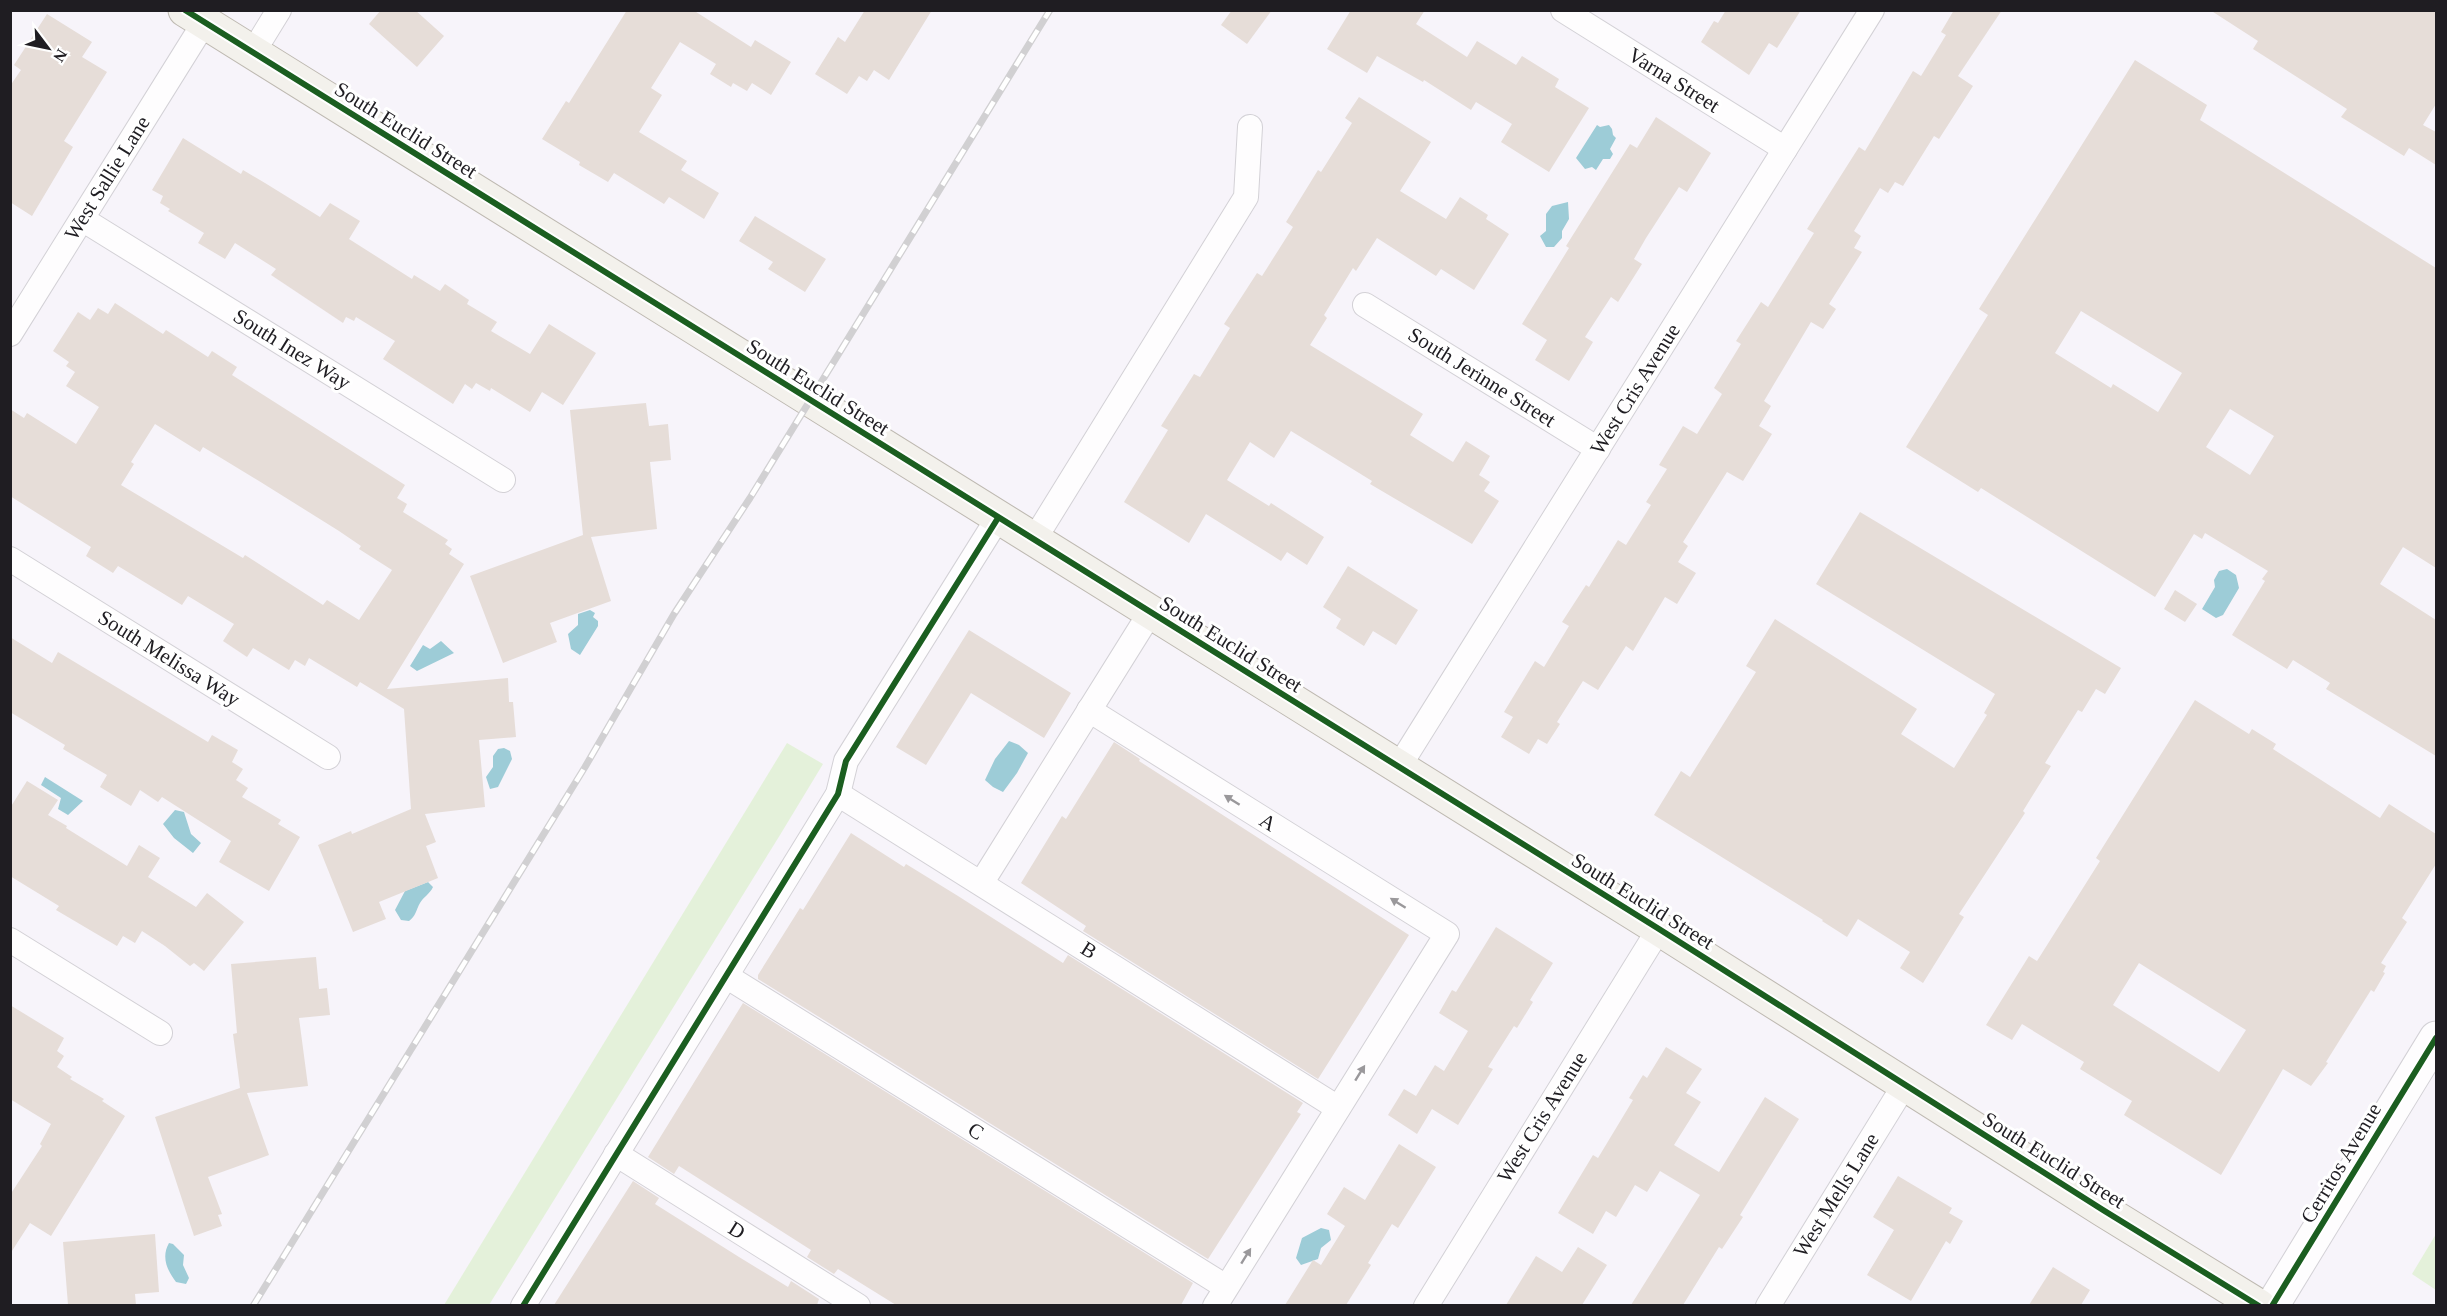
<svg xmlns="http://www.w3.org/2000/svg" width="2447" height="1316" viewBox="0 0 2447 1316" font-family="'Times New Roman',serif">
  <style>
    .green { fill: #e4f1da }
    .water { fill: #9dccd7 }
    .building { fill: #e6ddd8; fill-rule: evenodd }
    .lines { fill: none; stroke-linecap: round; stroke-linejoin: round }
    .street-casing { stroke: #d3d1d6; stroke-width: 26 }
    .secondary-casing { stroke: #d3d1d6; stroke-width: 35 }
    .primary-casing { stroke: #beb9b1; stroke-width: 35 }
    .street { stroke: #fefdfe; stroke-width: 24 }
    .secondary { stroke: #fefdfe; stroke-width: 33 }
    .primary { stroke: #f3f1ec; stroke-width: 33 }
    .rail-casing { stroke: #d1d0d2; stroke-width: 7 }
    .rail { stroke: #fff; stroke-width: 4.5; stroke-dasharray: 14; stroke-linecap: butt }
    .cycleway-casing { stroke: #fff; stroke-width: 10 }
    .cycleway { stroke: #1b5e20; stroke-width: 6 }
    .oneway { fill: #9a989b }
    .labels { text-anchor: middle; stroke-width: 6; stroke-linejoin: round; paint-order: stroke }
    .street-label { font-size: 21px; fill: #1f1d22; stroke: #fff }
  </style>
  <rect width="100%" height="100%" fill="#f7f4fa"/>
  <!-- green -->
  <g class="green">
    <polygon points="787,743 823,764 780,835 489,1305 444,1305"/>
    <polygon points="2436,1234 2436,1290 2412,1274"/>
  </g>
  <!-- water -->
  <g class="water">
    <polygon points="1597,125 1600,127 1609,125 1612,129 1613,135 1616,138 1610,149 1613,154 1610,159 1603,159 1596,170 1592,167 1585,169 1576,158"/>
    <polygon points="1568,202 1569,219 1562,231 1562,238 1554,247 1546,247 1540,236 1546,231 1546,214 1552,206"/>
    <polygon points="2227,569 2236,575 2239,588 2223,615 2216,618 2202,609 2215,587 2214,580 2219,571"/>
    <polygon points="590,610 595,613 593,617 598,621 598,626 580,655 571,649 568,634 578,625 578,614"/>
    <polygon points="441,641 454,653 417,671 410,666 423,645 430,649"/>
    <polygon points="1009,741 1019,745 1028,753 1017,773 1003,792 993,787 985,780 995,759"/>
    <polygon points="504,748 510,751 512,759 498,787 490,789 486,777 493,767 493,756 498,749"/>
    <polygon points="45,777 83,801 68,815 58,809 61,798 41,785"/>
    <polygon points="175,810 184,812 191,834 201,843 193,853 174,838 163,824"/>
    <path d="M428,882l5,5c-3,7 -10,10 -13,16 -4,7 -4,13 -11,18l-8,-1 -6,-10 10,-19z"/>
    <polygon points="1321,1228 1329,1230 1331,1240 1321,1248 1318,1259 1301,1265 1296,1258 1302,1238"/>
    <path d="M169,1243l4,1 11,11 -1,10 6,13 -3,6 -10,-2c-9,-12 -15,-25 -7,-39z"/>
  </g>
  <!-- building -->
  <g class="building">
    <polygon points="381,10 415,10 444,36 417,67 369,24"/>
    <polygon points="627,10 693,10 751,47 755,40 791,62 771,95 752,83 747,91 733,83 731,87 710,74 716,64 680,42 651,88 662,95 639,132 687,161 681,170 719,193 704,219 669,197 664,204 614,173 608,182 579,165 580,162 542,139 566,101 569,103"/>
    <polygon points="865,10 932,10 889,80 874,70 867,81 859,76 847,94 815,74 838,37 845,42"/>
    <polygon points="1232,10 1272,10 1247,44 1221,25"/>
    <polygon points="1351,10 1425,10 1416,24 1467,57 1477,41 1516,65 1522,56 1559,79 1555,87 1589,108 1549,172 1501,142 1512,124 1476,102 1471,110 1424,80 1423,82 1377,56 1367,73 1327,49"/>
    <polygon points="1726,10 1801,10 1777,48 1769,43 1749,75 1701,42 1714,21 1718,23"/>
    <polygon points="1954,10 2002,10 1958,76 1973,86 1939,139 1934,136 1903,186 1895,182 1888,193 1880,188 1854,231 1861,236 1854,248 1862,252 1829,304 1836,309 1823,329 1811,322 1764,401 1771,406 1759,426 1772,434 1743,481 1727,472 1683,542 1688,546 1678,562 1696,573 1677,604 1665,597 1633,651 1626,646 1598,690 1583,681 1557,722 1560,724 1547,744 1538,739 1529,754 1501,737 1513,717 1504,712 1535,661 1544,667 1569,626 1562,622 1586,585 1589,587 1618,540 1626,545 1651,505 1646,502 1667,469 1659,465 1683,426 1697,434 1722,394 1714,388 1741,344 1736,341 1761,302 1768,307 1814,233 1807,229 1859,147 1865,151 1913,71 1921,76 1946,35 1941,32"/>
    <polygon points="2210,10 2436,10 2436,104 2423,125 2436,132 2436,165 2409,148 2404,156 2341,117 2347,109 2253,49 2258,41"/>
    <polygon points="47,14 92,42 82,57 107,72 64,141 73,147 32,216 10,202 10,86 21,70 14,65"/>
    <path d="M2135,60l72,45 -7,15 236,148v300l-33,-21 -23,37 56,36v136l-110,-67 4,-6 -37,-23 -6,9 -55,-34 33,-54 -3,-2 6,-8 -63,-38 -3,6 -8,-5 -39,63 -174,-109 -3,4 -72,-45 82,-132 -9,-6zM2081,311l101,62 -24,39 -45,-28 -2,4 -56,-35zM2230,409l44,27 -24,39 -44,-28z"/>
    <polygon points="1359,97 1431,142 1400,191 1446,219 1460,197 1488,215 1486,219 1509,234 1474,290 1441,269 1436,276 1377,238 1356,271 1353,268 1324,315 1327,318 1310,345 1423,414 1410,435 1453,462 1466,441 1490,456 1479,475 1490,482 1484,491 1499,501 1472,544 1370,484 1372,481 1291,431 1274,458 1250,442 1227,480 1269,506 1271,503 1324,537 1307,565 1287,552 1281,561 1206,514 1189,543 1124,502 1168,430 1161,426 1194,374 1200,377 1230,328 1224,324 1257,273 1262,276 1293,227 1286,222 1318,170 1321,172 1352,123 1345,118"/>
    <polygon points="1656,117 1711,153 1687,192 1679,187 1646,238 1634,259 1642,264 1618,302 1611,297 1585,337 1593,342 1569,381 1535,360 1547,340 1522,324 1569,248 1566,246 1630,144 1637,148"/>
    <polygon points="183,138 241,174 243,170 265,183 320,217 330,203 360,221 349,239 412,279 414,275 440,291 445,284 469,300 467,304 497,322 491,331 530,354 549,324 596,353 563,405 542,392 530,412 491,388 490,391 476,383 472,389 465,384 453,404 383,359 395,341 356,317 354,321 346,317 343,323 271,275 276,269 235,243 225,259 198,243 204,233 168,211 170,209 160,203 163,196 152,190"/>
    <polygon points="755,216 826,259 805,292 768,269 773,262 739,241"/>
    <path d="M115,303l48,31 3,-4 42,27 4,-6 25,16 -5,8 173,110 -8,13 10,6 -4,8 45,28 -3,4 7,5 -3,5 15,10 -77,125 121,-11 1,24h4l3,35 -37,3 6,67 -60,7 11,28 -10,4 12,32 -59,24 7,17 -33,13 -35,-87 33,-14 1,3 59,-25 -7,-100 -44,-27 -3,5 -48,-29 -4,8 -10,-6 -6,10 -36,-22 -6,9 -24,-16 11,-17 -46,-28 -6,9 -64,-39 -5,7 -27,-17 5,-9 -81,-51v-87l14,9 3,-5 49,31 23,-37 -33,-21 9,-14 -9,-6 3,-4 -16,-11 25,-39 12,8 8,-12 10,6zM155,424l45,28 3,-5 56,34 80,50 22,15 -2,3 33,21 -33,50 -32,-20 -4,5 -78,-50 -2,3 -122,-73 13,-21 -3,-2z"/>
    <polygon points="646,403 649,426 668,424 671,460 650,462 657,529 591,537 611,601 550,623 557,642 503,663 470,576 583,535 570,410"/>
    <polygon points="1860,512 2121,668 2105,694 2096,689 2082,712 2078,710 2045,763 2051,766 2023,811 2025,813 1959,914 1964,917 1923,983 1900,968 1910,952 1858,919 1847,937 1822,921 1823,920 1654,815 1681,771 1690,777 1756,672 1746,666 1775,619 1917,709 1901,734 1954,768 1987,715 1984,713 1995,694 1816,584"/>
    <polygon points="1348,566 1418,610 1396,645 1373,631 1364,646 1336,628 1341,619 1323,607"/>
    <polygon points="2175,590 2197,604 2185,622 2164,609"/>
    <polygon points="969,630 1071,693 1044,738 971,693 926,765 896,747"/>
    <polygon points="10,637 52,663 58,652 208,742 212,735 238,750 232,762 243,769 236,780 248,788 242,797 281,820 278,824 300,837 269,891 219,862 231,841 162,797 158,802 140,790 131,806 100,787 107,775 63,749 65,745 10,712"/>
    <path d="M2195,700l54,34 3,-5 24,15 -3,5 107,69 9,-14 47,30v30l-34,54 5,4 -26,41 5,3 -3,6 2,1 -11,19 -3,-2 -45,72 2,1 -17,23 -28,-17 -62,106 -97,-60 8,-14 -52,-32 4,-7 -62,-38 -10,16 -26,-15 43,-69 8,5 63,-100 -4,-3zM2139,963l107,67 -27,42 -106,-67z"/>
    <polygon points="1114,742 1140,759 1139,761 1409,935 1318,1079 1083,931 1086,926 1021,883 1062,816 1066,819"/>
    <polygon points="27,781 58,800 48,815 67,826 66,828 127,866 139,845 160,858 148,877 196,907 207,893 244,922 204,971 194,963 190,966 165,946 142,931 135,943 123,936 117,946 56,910 59,906 10,876 10,808"/>
    <polygon points="851,833 904,867 906,864 958,896 1063,963 1068,955 1303,1103 1297,1112 1301,1114 1208,1259 758,979 758,975 800,908 803,910"/>
    <polygon points="1496,927 1553,963 1530,1000 1533,1002 1517,1028 1514,1026 1488,1067 1493,1069 1458,1125 1432,1109 1417,1134 1388,1115 1404,1089 1416,1096 1435,1065 1444,1071 1468,1031 1439,1013 1452,990 1456,992"/>
    <polygon points="316,957 319,989 327,988 330,1015 299,1018 308,1086 247,1093 269,1155 208,1177 222,1214 218,1215 222,1226 194,1236 155,1117 240,1088 233,1034 237,1033 231,964"/>
    <polygon points="743,1003 1193,1283 1181,1305 896,1305 838,1269 834,1274 807,1257 811,1250 679,1166 674,1174 648,1157"/>
    <polygon points="10,1005 64,1038 57,1051 64,1056 57,1067 72,1077 70,1079 104,1099 102,1101 125,1116 51,1236 30,1223 10,1254 10,1195 42,1146 40,1144 51,1124 10,1099"/>
    <polygon points="1666,1047 1702,1069 1686,1093 1701,1102 1674,1145 1719,1172 1765,1097 1799,1119 1740,1215 1743,1217 1722,1249 1719,1247 1683,1305 1631,1305 1700,1195 1660,1171 1647,1192 1635,1185 1616,1217 1606,1211 1593,1234 1558,1213 1593,1155 1598,1158 1633,1100 1629,1098 1643,1075 1647,1078"/>
    <polygon points="1399,1144 1436,1167 1398,1228 1392,1224 1368,1263 1371,1265 1346,1305 1285,1305 1313,1260 1321,1265 1345,1226 1327,1214 1344,1187 1365,1200"/>
    <polygon points="1898,1176 1952,1208 1949,1213 1963,1221 1950,1244 1946,1241 1911,1301 1867,1275 1894,1230 1873,1217"/>
    <polygon points="633,1181 659,1198 655,1204 739,1257 788,1287 791,1281 819,1299 817,1305 554,1305"/>
    <polygon points="155,1234 159,1292 135,1294 136,1305 68,1305 63,1242"/>
    <polygon points="1578,1247 1607,1265 1582,1305 1506,1305 1536,1256 1562,1272"/>
    <polygon points="2053,1267 2090,1290 2081,1305 2029,1305"/>
  </g>
  <g class="lines">
    <!-- street casing -->
    <g class="street-casing">
      <g id="street">
        <polyline points="1563,10 1785,149"/>
        <polyline points="252,54 279,10"/>
        <polyline points="82,219 503,480"/>
        <polyline points="1365,305 1598,449"/>
        <polyline points="10,334 204,23"/>
        <polyline points="1034,540 1246,197 1250,127"/>
        <polyline points="10,559 328,757"/>
        <polyline points="1089,710 1447,934 1215,1306"/>
        <polyline points="1398,768 1872,10"/>
        <polyline points="838,794 1338,1108"/>
        <polyline points="982,882 1150,613"/>
        <polyline points="10,940 160,1033"/>
        <polyline points="726,976 1226,1287"/>
        <polyline points="616,1154 858,1306"/>
        <polyline points="523,1306 838,794 846,761 998,518"/>
        <polyline points="1426,1306 1659,929"/>
        <polyline points="1768,1306 1905,1084"/>
      </g>
    </g>
    <!-- secondary casing -->
    <g class="secondary-casing">
      <polyline id="secondary" points="2272,1306 2436,1038"/>
    </g>
    <!-- primary casing -->
    <g class="primary-casing">
      <polyline id="primary" points="185,10 1659,929 2103,1210 2259,1306"/>
    </g>
    <!-- street -->
    <use href="#street" class="street"/>
    <!-- secondary -->
    <use href="#secondary" class="secondary"/>
    <!-- primary -->
    <use href="#primary" class="primary"/>
    <!-- rail casing -->
    <g class="rail-casing">
      <polyline id="rail" points="253,1306 585,767 674,614 750,498 1050,10"/>
    </g>
    <!-- rail -->
    <use href="#rail" class="rail"/>
    <!-- cycleway casing -->
    <g class="cycleway-casing">
      <g id="cycleway">
        <polyline points="185,10 1659,929 2103,1210 2259,1306"/>
        <polyline points="523,1306 838,794 846,761 998,518"/>
        <polyline points="2272,1306 2436,1038"/>
      </g>
    </g>
    <!-- cycleway -->
    <use href="#cycleway" class="cycleway"/>
  </g>
  <!-- one-way arrows -->
  <defs><path id="oneway-solid" d="M-6-.8H1V-3.2L6.5 0L1 3.2V.8H-6Z" transform="scale(1.5)"/></defs>
  <g class="oneway">
    <use href="#oneway-solid" transform="translate(1232 800) rotate(-148)"/>
    <use href="#oneway-solid" transform="translate(1398 903) rotate(-148)"/>
    <use href="#oneway-solid" transform="translate(1360 1073) rotate(-58)"/>
    <use href="#oneway-solid" transform="translate(1246 1256) rotate(-58)"/>
  </g>
  <g class="labels">
    <!-- street labels -->
    <g class="street-label">
      <text transform="translate(1674 80) rotate(32)" y="7">Varna Street</text>
      <text transform="translate(406 130) rotate(32)" y="7">South Euclid Street</text>
      <text transform="translate(107 178) rotate(-58)" y="7">West Sallie Lane</text>
      <text transform="translate(292 349) rotate(32)" y="7">South Inez Way</text>
      <text transform="translate(1482 377) rotate(32)" y="7">South Jerinne Street</text>
      <text transform="translate(818 387) rotate(32)" y="7">South Euclid Street</text>
      <text transform="translate(1635 389) rotate(-58)" y="7">West Cris Avenue</text>
      <text transform="translate(1231 644) rotate(32)" y="7">South Euclid Street</text>
      <text transform="translate(169 658) rotate(32)" y="7">South Melissa Way</text>
      <text transform="translate(1268 822) rotate(32)" y="7">A</text>
      <text transform="translate(1643 901) rotate(32)" y="7">South Euclid Street</text>
      <text transform="translate(1089 950) rotate(32)" y="7">B</text>
      <text transform="translate(1542 1117) rotate(-58)" y="7">West Cris Avenue</text>
      <text transform="translate(976 1131) rotate(32)" y="7">C</text>
      <text transform="translate(2054 1160) rotate(32)" y="7">South Euclid Street</text>
      <text transform="translate(2341 1163) rotate(-59)" y="7">Cerritos Avenue</text>
      <text transform="translate(1836 1195) rotate(-58)" y="7">West Mells Lane</text>
      <text transform="translate(737 1230) rotate(32)" y="7">D</text>
    </g>
  </g>
  <!-- border -->
  <rect width="2447" height="1316" fill="none" stroke="#1f1d22" stroke-width="24"/>
  <!-- north arrow -->
  <g transform="translate(48 48) rotate(122)" stroke="#ffffff" stroke-width="4.5" paint-order="stroke">
  <path d="M0-4.5L10 22L0 15L-10 22Z" fill="#1f1d22"/>
  <text y="-9" font-size="16" font-weight="bold" text-anchor="middle" fill="#1f1d22">N</text>
  </g>
</svg>
